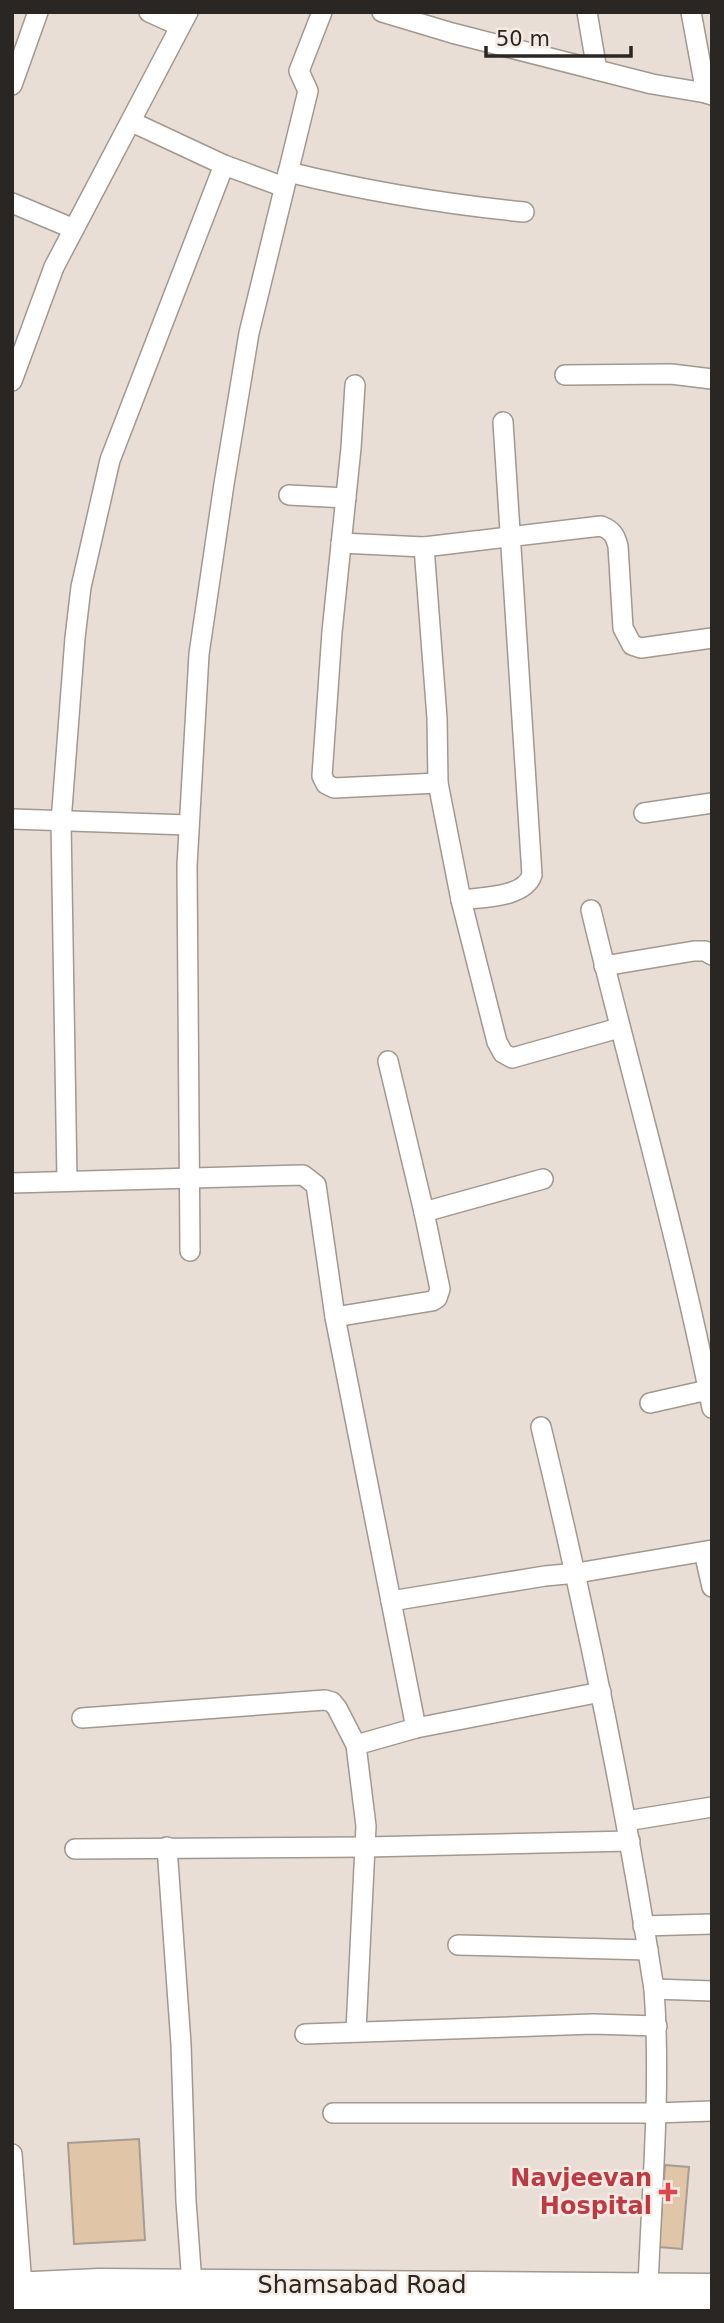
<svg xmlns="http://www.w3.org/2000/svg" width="724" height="2323" viewBox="0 0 724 2323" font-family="'DejaVu Sans',sans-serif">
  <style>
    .building { fill: #e0c5a6; stroke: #a59c94; stroke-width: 2 }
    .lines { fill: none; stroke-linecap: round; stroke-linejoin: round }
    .minor-casing { stroke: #a19890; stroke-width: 22 }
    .secondary-casing { stroke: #a19890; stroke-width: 29 }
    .minor { stroke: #fff; stroke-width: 19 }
    .secondary { stroke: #fff; stroke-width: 26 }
    .health-dot { fill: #e0444e; stroke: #f6ebe3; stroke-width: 2.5 }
    .labels { text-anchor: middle; stroke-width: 5; stroke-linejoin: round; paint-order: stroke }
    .health-label { font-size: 24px; font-weight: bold; fill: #be3a42; stroke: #f6ebe3; text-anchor: end }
    .street-label { font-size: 24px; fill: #2a2623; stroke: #f6ebe3 }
  </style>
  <rect width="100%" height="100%" fill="#e8ded6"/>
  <!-- building -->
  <g class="building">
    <polygon points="139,2139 145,2240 74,2244 68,2143"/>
    <polygon points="665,2165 689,2167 682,2249 659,2247"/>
  </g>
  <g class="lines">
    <!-- minor casing -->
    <g class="minor-casing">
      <g id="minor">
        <polyline points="149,12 180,26"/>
        <polyline points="382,12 452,33 652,84 706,93"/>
        <polyline points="587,12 597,70"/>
        <polyline points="691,12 706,93 712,95"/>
        <polyline points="12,85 38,12"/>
        <polyline points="132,122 224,165 284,187"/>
        <path d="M288,172c78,19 156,32 236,40"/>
        <polyline points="12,203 74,229"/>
        <polyline points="565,375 671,374 712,379"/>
        <polyline points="12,381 54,267 188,12"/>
        <polyline points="355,385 351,448 332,632 322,776 326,784 334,788 438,783"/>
        <polyline points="289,495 346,498"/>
        <path d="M341,543l83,4 177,-21c11,4 14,9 17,20l5,82 9,17 9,3 71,-10"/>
        <polyline points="424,547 437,718 438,783 461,900 497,1042 503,1053 512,1058 619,1028"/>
        <polyline points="644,813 712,803"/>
        <polyline points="12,819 188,825"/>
        <path d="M461,900c21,-3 63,-2 71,-25l-29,-453"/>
        <path d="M591,910c40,166 88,330 121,498"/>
        <polyline points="604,966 694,951 705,951 712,955"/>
        <polyline points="67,1181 61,822 75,638 81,587 110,460 224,165"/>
        <polyline points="12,1183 303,1175 316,1185 335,1317 416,1728"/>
        <polyline points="424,1212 543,1179"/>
        <polyline points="190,1251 187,866 199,654 224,484 249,333 308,91 299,71 322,12"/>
        <polyline points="335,1317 432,1301 437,1298 440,1289 424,1212 388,1061"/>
        <polyline points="650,1403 712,1389"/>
        <path d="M541,1427c45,186 84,373 113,562 7,99 -2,199 -6,297"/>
        <polyline points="704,1552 712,1587"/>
        <polyline points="391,1601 545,1576 577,1573 712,1550"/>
        <polyline points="82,1718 325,1700 332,1702 337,1708 356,1745 366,1826 356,2031"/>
        <polyline points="356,1745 416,1728 601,1692"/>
        <polyline points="626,1821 712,1807"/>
        <polyline points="167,1847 181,2044 186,2201 192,2284"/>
        <polyline points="75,1849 366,1847 630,1841"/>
        <polyline points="643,1926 712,1924"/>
        <polyline points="458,1945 648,1950"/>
        <polyline points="654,1989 712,1991"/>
        <polyline points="305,2034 593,2024 657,2026"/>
        <polyline points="333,2113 655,2113 712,2111"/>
        <polyline points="12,2154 22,2286"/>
      </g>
    </g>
    <!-- secondary casing -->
    <g class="secondary-casing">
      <g id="secondary">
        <polyline points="12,2286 99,2282 712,2287"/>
        <polyline points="12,2305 161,2302 712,2309"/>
      </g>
    </g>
    <!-- minor -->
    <use href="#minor" class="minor"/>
    <!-- secondary -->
    <use href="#secondary" class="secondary"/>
  </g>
  <!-- markers -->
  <path class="health-dot" d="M664.5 2181.5h7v7h7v7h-7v7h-7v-7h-7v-7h7z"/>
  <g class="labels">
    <!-- health labels -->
    <g class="health-label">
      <text x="652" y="2186">Navjeevan<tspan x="652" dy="28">Hospital</tspan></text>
    </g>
    <!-- street labels -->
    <g class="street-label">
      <text x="362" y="2293">Shamsabad Road</text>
    </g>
  </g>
  <!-- border -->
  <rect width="724" height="2323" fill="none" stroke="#2a2623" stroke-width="28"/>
  <!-- scale -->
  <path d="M486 46v10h145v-10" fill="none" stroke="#2a2623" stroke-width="3.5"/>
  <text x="496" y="46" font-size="21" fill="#2a2623" stroke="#f6ebe3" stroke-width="5" paint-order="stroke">50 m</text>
</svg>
